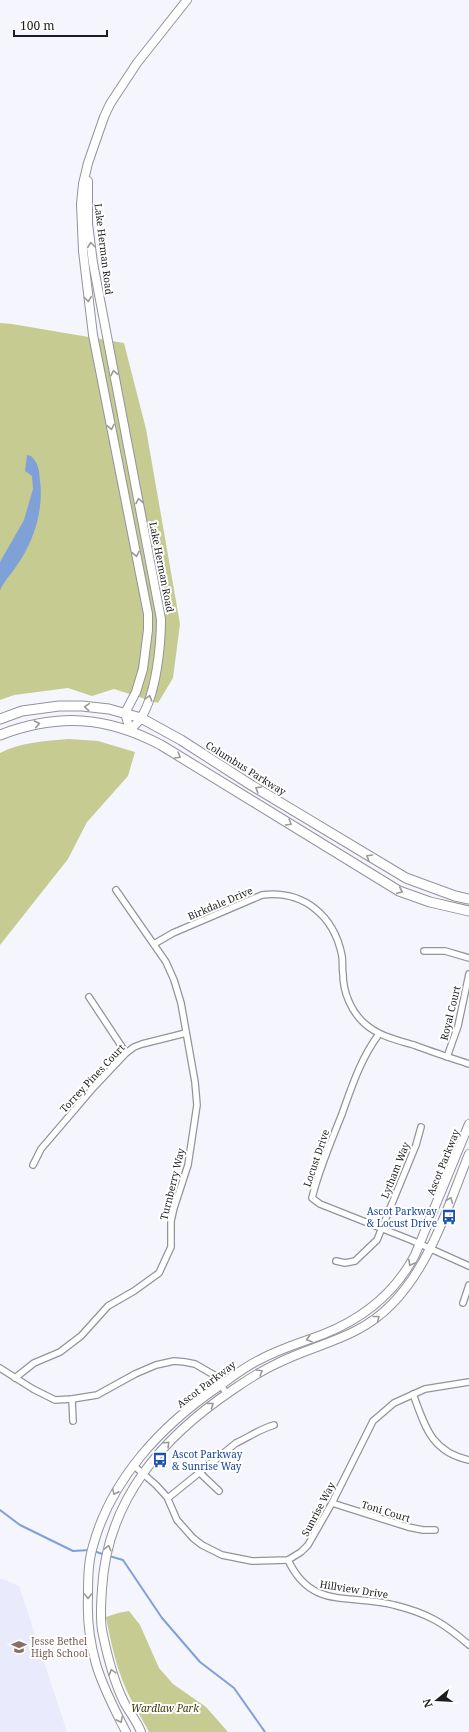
<svg xmlns="http://www.w3.org/2000/svg" width="469" height="1732" viewBox="0 0 469 1732" font-family="'Noto Serif',serif">
  <style>
    .built { fill: #e9eafb }
    .green { fill: #c6cb92 }
    .water { fill: #80a0d8 }
    .lines { fill: none; stroke-linecap: round; stroke-linejoin: round }
    .stream { stroke: #80a0d8; stroke-width: 2 }
    .street-casing { stroke: #93939c; stroke-width: 8 }
    .secondary-casing { stroke: #93939c; stroke-width: 10 }
    .primary-casing { stroke: #93939c; stroke-width: 11 }
    .street { stroke: #fff; stroke-width: 5.5 }
    .secondary { stroke: #fff; stroke-width: 8 }
    .primary { stroke: #fff; stroke-width: 9 }
    .oneway { stroke: #99999b }
    .labels { text-anchor: middle; stroke-width: 4; stroke-linejoin: round; paint-order: stroke }
    .street-label { font-size: 10px; fill: #1d1d20; stroke: #fff }
    .transit-label { font-size: 10px; fill: #164399; stroke: #fff; text-anchor: end }
    .education-label { font-size: 10px; fill: #785e54; stroke: #fff; text-anchor: start }
    .park-label { font-size: 10px; font-style: italic; fill: #373902; stroke: #fff }
  </style>
  <rect width="100%" height="100%" fill="#f5f5fe"/>
  <!-- built -->
  <polygon class="built" points="0,1578 19,1586 67,1732 0,1732"/>
  <!-- green -->
  <g class="green">
    <polygon points="0,323 12,324 124,343 146,429 180,624 173,678 158,703 114,689 92,696 68,688 14,695 0,700"/>
    <path d="M69,739l29,2 37,11 -7,24 -41,46 -19,37 -68,86v-192c21,-11 45,-12 69,-14z"/>
    <path d="M129,1611l11,14 19,43 14,16 33,23 22,25h-79c-7,-14 -16,-27 -22,-41 -11,-24 -16,-48 -21,-74l12,-4z"/>
  </g>
  <!-- water -->
  <path class="water" d="M27,455l4,1c8,8 8,14 9,25 4,30 -7,63 -25,87 -6,9 -12,14 -15,23v-29l24,-42 9,-31 -1,-13 -7,-5z"/>
  <g class="lines">
    <!-- stream -->
    <g class="stream">
      <polyline points="0,1510 20,1525 73,1551 90,1550"/>
      <polyline points="94,1551 105,1555"/>
      <polyline points="109,1556 123,1560 162,1618 200,1662 234,1688 265,1732"/>
    </g>
    <!-- street casing -->
    <g class="street-casing">
      <g id="street">
        <path d="M154,944l19,-11 89,-38c41,-5 72,20 80,61 1,6 0,13 1,18 0,18 8,37 21,49 14,13 33,17 50,22 18,7 37,13 55,19"/>
        <polyline points="424,951 445,951 469,958"/>
        <polyline points="89,997 126,1053"/>
        <path d="M379,1034c-18,24 -27,52 -37,80 -11,28 -23,55 -30,84l8,6 91,36 58,26"/>
        <polyline points="447,1057 458,1026 469,974"/>
        <polyline points="33,1165 41,1149 94,1087 126,1053 134,1047 142,1044 186,1033"/>
        <polyline points="336,1261 345,1263 355,1261 377,1240 416,1145 421,1127"/>
        <polyline points="463,1303 469,1285"/>
        <polyline points="0,1368 33,1389 55,1400 72,1399 97,1395 135,1374 156,1365 174,1361 185,1362 195,1364 214,1375 227,1394"/>
        <polyline points="15,1378 34,1363 60,1352 81,1336 108,1306 134,1291 159,1273 171,1247 171,1221 174,1208 188,1165 197,1105 195,1082 181,1003 174,980 166,962 116,890"/>
        <path d="M413,1394c12,32 18,58 56,66"/>
        <polyline points="72,1399 73,1421"/>
        <polyline points="133,1465 156,1485 167,1497 177,1520 193,1538 202,1545 222,1555 252,1561 288,1560 301,1552 308,1545 332,1503 373,1421 394,1403 425,1389 469,1382"/>
        <polyline points="200,1473 219,1491"/>
        <path d="M168,1498l68,-55c13,-6 24,-14 38,-18"/>
        <polyline points="332,1503 408,1527 423,1530 435,1530"/>
        <path d="M288,1560c24,51 62,33 106,45 33,8 50,18 75,40"/>
      </g>
    </g>
    <!-- secondary casing -->
    <g class="secondary-casing">
      <g id="secondary">
        <path d="M88,181v43l5,39 68,356c0,27 -5,74 -19,97 -3,6 -8,10 -12,14"/>
        <polyline points="130,730 125,713 136,692 143,669 148,630 148,614 93,335 83,251 81,204 83,184 88,163 104,117 110,104 137,63 187,0"/>
        <path d="M126,1732c-11,-22 -23,-44 -30,-68 -6,-21 -9,-45 -8,-67 0,-17 0,-35 5,-51 18,-67 69,-121 125,-159 14,-10 28,-21 43,-28 21,-11 42,-17 63,-25 40,-16 71,-41 91,-79l54,-131"/>
        <path d="M141,1732c-4,-11 -12,-20 -17,-30 -11,-22 -17,-47 -22,-72 -2,-13 -1,-27 0,-41 5,-89 60,-152 132,-200 13,-9 27,-18 42,-25 41,-21 81,-24 116,-60 39,-40 56,-98 77,-150"/>
      </g>
    </g>
    <!-- primary casing -->
    <g class="primary-casing">
      <g id="primary">
        <polyline points="0,719 22,711 59,706 82,706 109,709 141,718 181,740 251,785 406,878 455,896 469,899"/>
        <path d="M0,735c58,-22 106,-19 161,10l238,146 31,11 39,9"/>
      </g>
    </g>
    <!-- street -->
    <use href="#street" class="street"/>
    <!-- secondary -->
    <use href="#secondary" class="secondary"/>
    <!-- primary -->
    <use href="#primary" class="primary"/>
  </g>
  <!-- one-way arrows -->
  <defs><path id="oneway-chevron" d="M-2-3.5L2.5 0L-2 3.5" fill="none" stroke-width="1.6" stroke-linecap="round" stroke-linejoin="round"/></defs>
  <g class="oneway">
    <use href="#oneway-chevron" transform="translate(91 245) rotate(-97)"/>
    <use href="#oneway-chevron" transform="translate(88 299) rotate(83)"/>
    <use href="#oneway-chevron" transform="translate(114 373) rotate(-101)"/>
    <use href="#oneway-chevron" transform="translate(111 427) rotate(79)"/>
    <use href="#oneway-chevron" transform="translate(139 501) rotate(-101)"/>
    <use href="#oneway-chevron" transform="translate(136 554) rotate(79)"/>
    <use href="#oneway-chevron" transform="translate(149 698) rotate(-73)"/>
    <use href="#oneway-chevron" transform="translate(87 707) rotate(-175)"/>
    <use href="#oneway-chevron" transform="translate(37 724) rotate(-11)"/>
    <use href="#oneway-chevron" transform="translate(178 756) rotate(31)"/>
    <use href="#oneway-chevron" transform="translate(258 789) rotate(-149)"/>
    <use href="#oneway-chevron" transform="translate(289 823) rotate(31)"/>
    <use href="#oneway-chevron" transform="translate(369 857) rotate(-149)"/>
    <use href="#oneway-chevron" transform="translate(400 891) rotate(25)"/>
    <use href="#oneway-chevron" transform="translate(450 1200) rotate(-68)"/>
    <use href="#oneway-chevron" transform="translate(411 1263) rotate(118)"/>
    <use href="#oneway-chevron" transform="translate(377 1318) rotate(-38)"/>
    <use href="#oneway-chevron" transform="translate(309 1339) rotate(162)"/>
    <use href="#oneway-chevron" transform="translate(260 1372) rotate(-31)"/>
    <use href="#oneway-chevron" transform="translate(211 1405) rotate(-36)"/>
    <use href="#oneway-chevron" transform="translate(167 1444) rotate(-45)"/>
    <use href="#oneway-chevron" transform="translate(115 1492) rotate(116)"/>
    <use href="#oneway-chevron" transform="translate(108 1548) rotate(-76)"/>
    <use href="#oneway-chevron" transform="translate(88 1596) rotate(90)"/>
    <use href="#oneway-chevron" transform="translate(112 1672) rotate(-107)"/>
    <use href="#oneway-chevron" transform="translate(120 1720) rotate(63)"/>
  </g>
  <!-- icons -->
  <defs>
    <g id="bus-bare" transform="scale(1.2)"><path d="M-5-6H5V4H4V6H2V4H-2V6H-4V4H-5ZM-3.5-4V0h7V-4ZM-3.5 1.2v1.5H-2V1.2ZM2 1.2v1.5H3.5V1.2Z" fill="#1a4fb4" stroke="#fff" stroke-width="2.5" paint-order="stroke"/></g>
    <g id="school-bare" transform="scale(1.2)"><path d="M0-5L7-2L0 1L-7-2ZM-4 1L0 2.5L4 1V4Q0 6-4 4Z" fill="#8d6e63" stroke="#fff" stroke-width="2.5" paint-order="stroke"/></g>
  </defs>
  <g fill-rule="evenodd">
    <use href="#bus-bare" x="449" y="1217"/>
    <use href="#bus-bare" x="160" y="1460"/>
    <use href="#school-bare" x="19" y="1647"/>
  </g>
  <g class="labels">
    <!-- street labels -->
    <g class="street-label">
      <text transform="translate(104 249) rotate(83)" y="4">Lake Herman Road</text>
      <text transform="translate(162 567) rotate(79)" y="4">Lake Herman Road</text>
      <text transform="translate(246 768) rotate(32)" y="4">Columbus Parkway</text>
      <text transform="translate(220 903) rotate(-23)" y="4">Birkdale Drive</text>
      <text transform="translate(450 1013) rotate(-76)" y="4">Royal Court</text>
      <text transform="translate(92 1078) rotate(-47)" y="4">Torrey Pines Court</text>
      <text transform="translate(316 1158) rotate(-71)" y="4">Locust Drive</text>
      <text transform="translate(443 1162) rotate(-68)" y="4">Ascot Parkway</text>
      <text transform="translate(395 1170) rotate(-68)" y="4">Lytham Way</text>
      <text transform="translate(172 1184) rotate(-76)" y="4">Turnberry Way</text>
      <text transform="translate(206 1384) rotate(-37)" y="4">Ascot Parkway</text>
      <text transform="translate(318 1509) rotate(-62)" y="4">Sunrise Way</text>
      <text transform="translate(386 1511) rotate(17)" y="4">Toni Court</text>
      <text transform="translate(354 1589) rotate(9)" y="4">Hillview Drive</text>
    </g>
    <!-- transit labels -->
    <g class="transit-label">
      <text x="437" y="1215">Ascot Parkway<tspan x="437" dy="12">&amp; Locust Drive</tspan></text>
      <text x="172" y="1458" text-anchor="start">Ascot Parkway<tspan x="172" dy="12">&amp; Sunrise Way</tspan></text>
    </g>
    <!-- education labels -->
    <g class="education-label">
      <text x="31" y="1645">Jesse Bethel<tspan x="31" dy="12">High School</tspan></text>
    </g>
    <!-- park labels -->
    <g class="park-label">
      <text x="165" y="1712">Wardlaw Park</text>
    </g>
  </g>
  <!-- north arrow -->
  <g transform="translate(437 1700) rotate(252)" stroke="#ffffff" stroke-width="3" paint-order="stroke">
  <path d="M0-3L7 15L0 10L-7 15Z" fill="#1d1d20"/>
  <text y="-6" font-size="11" font-weight="bold" text-anchor="middle" fill="#1d1d20">N</text>
  </g>
  <!-- scale -->
  <path d="M14 30v6h93v-6" fill="none" stroke="#1d1d20" stroke-width="2"/>
  <text x="20" y="30" font-size="12" fill="#1d1d20" stroke="#ffffff" stroke-width="3" paint-order="stroke">100 m</text>
</svg>
